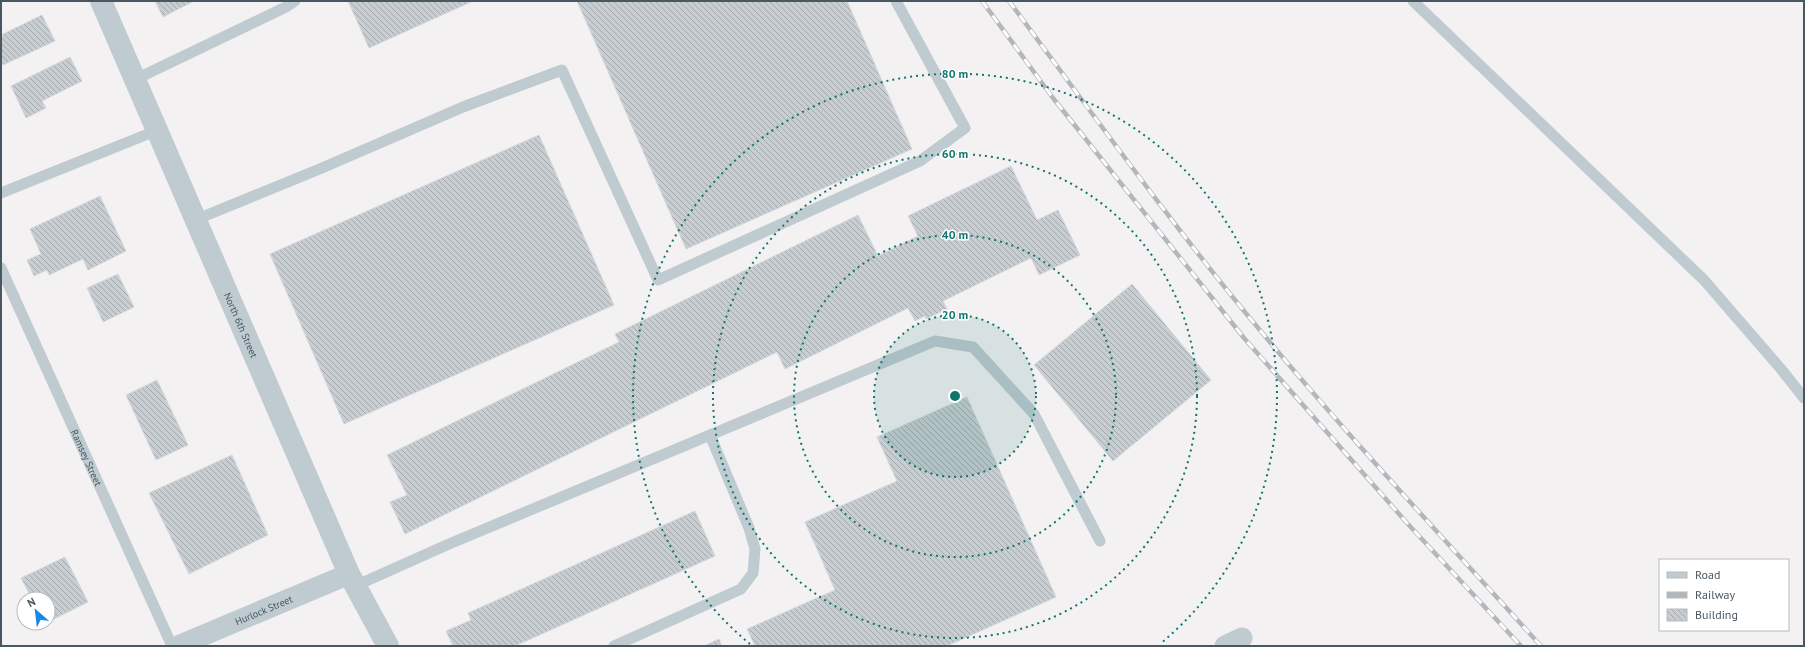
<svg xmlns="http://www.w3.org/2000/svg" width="1805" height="647" viewBox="0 0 1805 647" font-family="'PT Sans',sans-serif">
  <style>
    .building { fill: url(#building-back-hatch); stroke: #d5d8dd }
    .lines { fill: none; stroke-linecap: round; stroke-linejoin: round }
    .service { stroke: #bfcad1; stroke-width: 11 }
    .minor { stroke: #bfcad1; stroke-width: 21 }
    .tertiary { stroke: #bfcad1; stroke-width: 22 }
    .rail-casing { stroke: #b3b7bc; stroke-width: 4.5 }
    .rail { stroke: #fff; stroke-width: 3; stroke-dasharray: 9; stroke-linecap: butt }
    .ring { fill: none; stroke: #0f766e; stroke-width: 2; stroke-dasharray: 2 4 }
    .labels { text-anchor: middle; stroke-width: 3; stroke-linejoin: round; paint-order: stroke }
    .street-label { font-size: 10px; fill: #495760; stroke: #fff }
    .centre { fill: #0f766e; stroke: #fff; stroke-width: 2 }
    .ring-label { font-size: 12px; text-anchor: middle; font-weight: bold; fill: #0f766e; stroke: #fff; stroke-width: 3; stroke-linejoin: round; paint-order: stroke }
  </style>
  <defs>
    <pattern id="building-back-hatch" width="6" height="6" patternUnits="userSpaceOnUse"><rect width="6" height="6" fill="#c8cdd1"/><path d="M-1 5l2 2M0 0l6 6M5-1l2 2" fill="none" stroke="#a4a9ad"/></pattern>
  </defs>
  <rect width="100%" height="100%" fill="#f4f1f2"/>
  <!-- building -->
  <g class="building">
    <polygon points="155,1 194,1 163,17"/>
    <polygon points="348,1 473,1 369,48"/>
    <polygon points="577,1 847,1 912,149 686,249"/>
    <polygon points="42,15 55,41 3,65 1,60 1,35"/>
    <polygon points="70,57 82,81 42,101 46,108 26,118 11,86"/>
    <polygon points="539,135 614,305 344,424 270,254"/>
    <polygon points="1011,166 1037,220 1058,210 1080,255 1039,275 1031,258 943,301 947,309 926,319 925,316 915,321 908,308 785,369 777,352 405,534 390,502 407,495 387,455 619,342 615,334 858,215 878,256 918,236 908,216"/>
    <polygon points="100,196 126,251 88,270 83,259 49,275 47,270 34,276 27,260 41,254 30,229"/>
    <polygon points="118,274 134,307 103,322 87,288"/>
    <polygon points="1132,284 1211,380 1113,461 1034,365"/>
    <polygon points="157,380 188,445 156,460 126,395"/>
    <polygon points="967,397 1056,597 947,646 755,646 747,629 835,590 805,522 897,481 877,437"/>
    <polygon points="232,455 268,535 189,574 149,493"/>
    <polygon points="695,511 715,556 515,646 453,646 446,631 471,620 468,613"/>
    <polygon points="65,557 88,602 48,622 48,599 32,599 21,578"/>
    <polygon points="719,639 722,646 704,646"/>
  </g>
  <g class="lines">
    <!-- service -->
    <g class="service">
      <polyline points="1413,1 1704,280 1781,369 1804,398"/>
      <polyline points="136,79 286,7 295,1"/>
      <polyline points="1,193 158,130"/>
      <polyline points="195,220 322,168 463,107 562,70 658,280 920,161 965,128 896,1"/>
      <path id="s1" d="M1,268l171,378"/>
      <polyline points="355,586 449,544 935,341 973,347 1034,414 1100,541"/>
      <polyline points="614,646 741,589 753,573 755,549 749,528 710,435"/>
    </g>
    <!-- minor -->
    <g class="minor">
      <path id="s2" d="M178,646l171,-72"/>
      <polyline points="1225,646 1242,638"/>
    </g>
    <!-- tertiary -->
    <path class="tertiary" id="s3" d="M101,1l248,573 39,72"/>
    <!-- rail casing -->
    <g class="rail-casing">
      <g id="rail">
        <polyline points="982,1 1053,98 1244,338 1407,523 1521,646"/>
        <path d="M1009,1c83,112 165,227 255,334 89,107 184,208 277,311"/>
      </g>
    </g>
    <!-- rail -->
    <use href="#rail" class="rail"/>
  </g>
  <!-- distance rings -->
  <circle cx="955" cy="396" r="81" fill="#0f766e" fill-opacity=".12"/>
  <g class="ring">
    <circle cx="955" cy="396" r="81"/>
    <circle cx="955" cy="396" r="161"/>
    <circle cx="955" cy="396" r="242"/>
    <path d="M750 644A322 322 0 1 1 1160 644"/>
  </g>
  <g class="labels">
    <!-- street labels -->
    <g class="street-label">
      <text dy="4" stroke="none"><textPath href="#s3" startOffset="353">North 6th Street</textPath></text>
      <text dy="4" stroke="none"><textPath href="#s1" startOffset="208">Ramsey Street</textPath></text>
      <text dy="4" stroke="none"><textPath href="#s2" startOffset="93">Hurlock Street</textPath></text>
    </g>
  </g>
  <circle cx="955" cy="396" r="6" class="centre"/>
  <g class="ring-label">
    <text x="955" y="78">80 m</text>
    <text x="955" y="158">60 m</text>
    <text x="955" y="239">40 m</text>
    <text x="955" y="319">20 m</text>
  </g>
  <!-- border -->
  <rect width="1805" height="647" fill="none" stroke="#495760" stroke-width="4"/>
  <!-- legend -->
  <rect x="1659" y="559" width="130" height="72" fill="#ffffff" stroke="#b6bcbf"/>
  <rect x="1667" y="572" width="20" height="6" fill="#bfcad1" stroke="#b6bcbf"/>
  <text x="1695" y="579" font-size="12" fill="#495760">Road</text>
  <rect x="1667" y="592" width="20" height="6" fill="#b3b7bc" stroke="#b6bcbf"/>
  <text x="1695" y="599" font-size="12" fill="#495760">Railway</text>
  <rect x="1667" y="609" width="20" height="12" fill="url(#building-back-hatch)" stroke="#b6bcbf"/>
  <text x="1695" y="619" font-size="12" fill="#495760">Building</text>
  <!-- north arrow -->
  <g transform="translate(36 611) rotate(332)"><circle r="19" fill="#ffffff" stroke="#b6bcbf"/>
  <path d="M0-3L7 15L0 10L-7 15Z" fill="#1588ea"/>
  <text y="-6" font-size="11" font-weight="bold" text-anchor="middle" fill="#495760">N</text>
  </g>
</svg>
